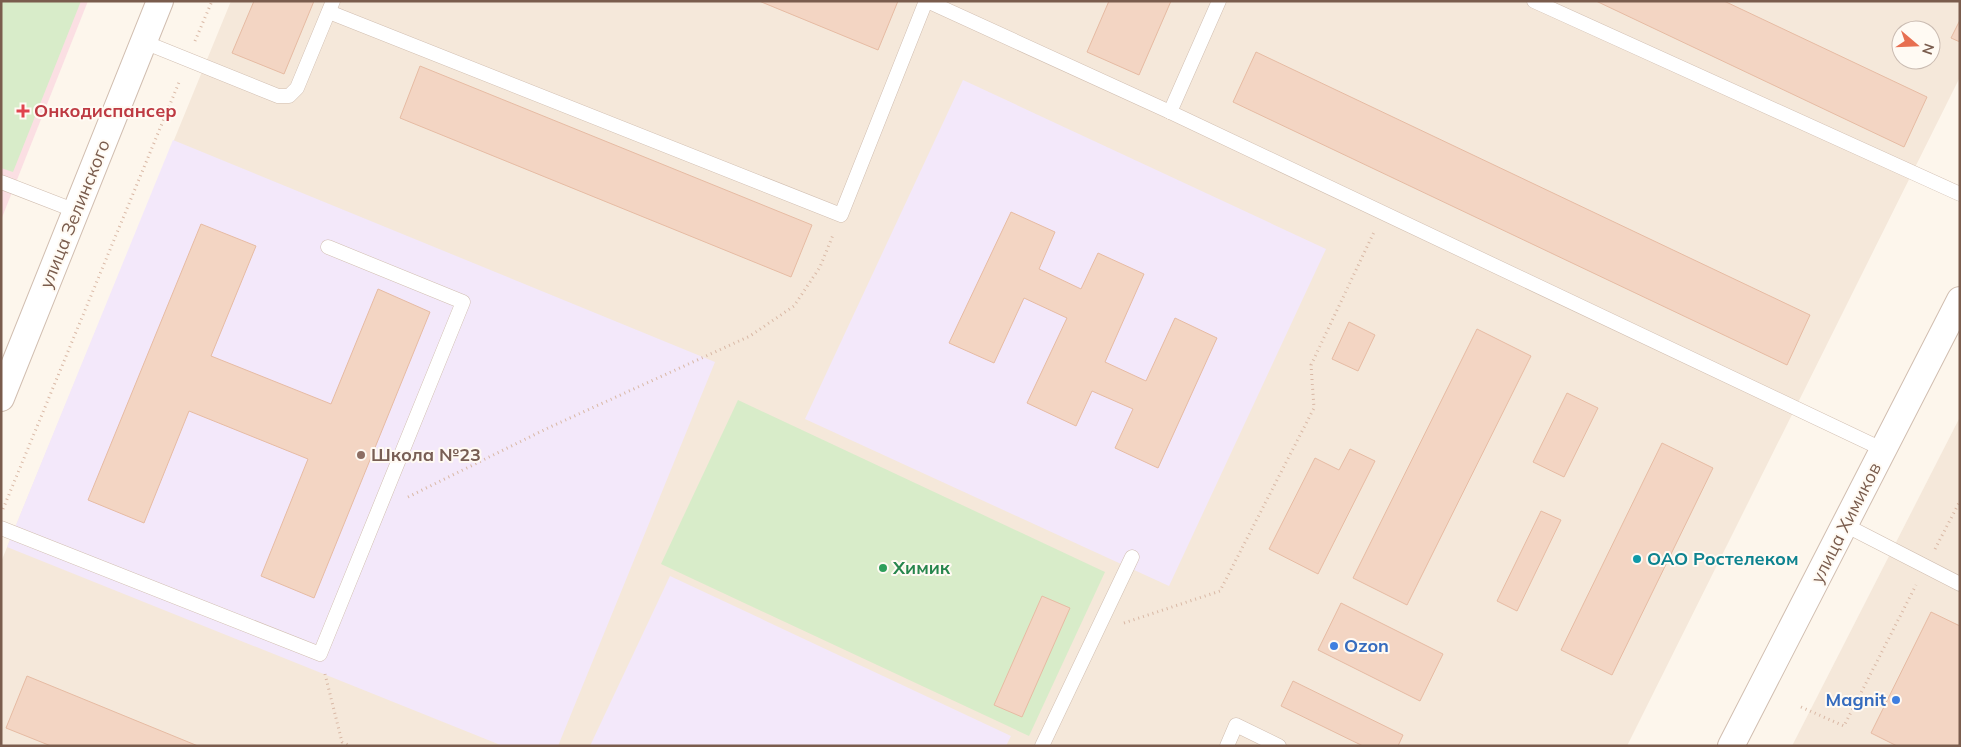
<svg xmlns="http://www.w3.org/2000/svg" width="1961" height="747" viewBox="0 0 1961 747" font-family="Mulish,sans-serif">
  <style>
    .residential { fill: #f5e8da; fill-rule: evenodd }
    .education { fill: #f3e8fa }
    .medical { fill: #fbdfe3 }
    .green { fill: #d8ecc9 }
    .building { fill: #f3d5c3; stroke: #e6bba3 }
    .lines { fill: none; stroke-linecap: round; stroke-linejoin: round }
    .lane-casing { stroke: #d1beb0; stroke-width: 15 }
    .street-casing { stroke: #d1beb0; stroke-width: 28 }
    .path { stroke: #d9b8a5; stroke-width: 3; stroke-dasharray: 1 4; stroke-linecap: butt }
    .lane { stroke: #fff; stroke-width: 14 }
    .street { stroke: #fff; stroke-width: 26 }
    .health-dot { fill: #e0444e; stroke: #fffaf3; stroke-width: 2 }
    .education-dot { fill: #8d6e63; stroke: #fffaf3; stroke-width: 2 }
    .culture-dot { fill: #0f9aa8; stroke: #fffaf3; stroke-width: 2 }
    .leisure-dot { fill: #2e9e5b; stroke: #fffaf3; stroke-width: 2 }
    .shop-dot { fill: #3f7fe0; stroke: #fffaf3; stroke-width: 2 }
    .labels { text-anchor: middle; stroke-width: 4; stroke-linejoin: round; paint-order: stroke }
    .health-label { font-size: 18px; font-weight: bold; fill: #be3a42; stroke: #fffaf3; text-anchor: start }
    .street-label { font-size: 18px; fill: #7a5c4d; stroke: #fffaf3 }
    .education-label { font-size: 18px; font-weight: bold; fill: #785e54; stroke: #fffaf3; text-anchor: start }
    .culture-label { font-size: 18px; font-weight: bold; fill: #0d838f; stroke: #fffaf3; text-anchor: start }
    .leisure-label { font-size: 18px; font-weight: bold; fill: #27864d; stroke: #fffaf3; text-anchor: start }
    .shop-label { font-size: 18px; font-weight: bold; fill: #366cbe; stroke: #fffaf3; text-anchor: start }
  </style>
  <rect width="100%" height="100%" fill="#fdf6ec"/>
  <!-- residential -->
  <g class="residential">
    <path d="M231,1h1729v76l-333,669h-1626v-184zM1901,30h30v30h-30z"/>
    <polygon points="1960,417 1960,746 1792,746"/>
  </g>
  <!-- education -->
  <g class="education">
    <polygon points="963,80 1326,249 1169,586 805,419"/>
    <polygon points="173,140 715,362 558,746 503,746 7,547"/>
    <polygon points="670,576 1011,736 1006,746 590,746"/>
  </g>
  <!-- medical -->
  <polygon class="medical" points="1,1 88,1 1,220"/>
  <!-- green -->
  <g class="green">
    <polygon points="1,1 81,1 13,172 1,168"/>
    <polygon points="738,400 1105,572 1029,736 661,564"/>
  </g>
  <!-- building -->
  <g class="building">
    <polygon points="254,1 314,1 284,74 232,53"/>
    <polygon points="759,1 898,1 878,50"/>
    <polygon points="1109,1 1171,1 1139,75 1087,52"/>
    <polygon points="1596,1 1724,1 1927,97 1904,147"/>
    <polygon points="1960,20 1960,42 1951,38"/>
    <polygon points="1256,52 1810,315 1787,365 1233,102"/>
    <polygon points="420,66 812,225 791,277 400,118"/>
    <polygon points="1011,212 1055,232 1039,269 1081,289 1098,253 1144,274 1105,362 1146,381 1175,318 1217,338 1158,468 1115,448 1133,409 1092,391 1076,426 1027,403 1067,318 1024,298 994,363 949,343"/>
    <polygon points="201,224 256,246 211,356 331,404 378,289 430,312 314,598 261,576 308,459 189,411 144,523 88,500"/>
    <polygon points="1349,322 1375,335 1358,371 1332,359"/>
    <polygon points="1477,329 1531,356 1407,605 1353,578"/>
    <polygon points="1567,393 1598,408 1564,477 1533,462"/>
    <polygon points="1662,443 1713,468 1612,675 1561,650"/>
    <polygon points="1350,449 1375,461 1318,574 1269,549 1315,458 1339,470"/>
    <polygon points="1541,511 1561,520 1517,611 1497,601"/>
    <polygon points="1042,596 1070,608 1022,717 994,705"/>
    <polygon points="1341,603 1443,654 1420,701 1318,650"/>
    <polygon points="1931,612 1960,626 1960,743 1958,746 1897,746 1871,733"/>
    <polygon points="27,676 198,746 51,746 6,728"/>
    <polygon points="1293,681 1403,735 1398,746 1363,746 1281,706"/>
  </g>
  <g class="lines">
    <!-- lane casing -->
    <g class="lane-casing">
      <g id="lane">
        <polyline points="927,1 1170,112 1884,450"/>
        <polyline points="1534,1 1960,194"/>
        <polyline points="329,12 841,215 926,1"/>
        <polyline points="144,42 278,96 289,96 297,88 333,1"/>
        <polyline points="1170,112 1219,1"/>
        <polyline points="1,182 76,211"/>
        <polyline points="1845,525 1960,584"/>
        <polyline points="1,528 320,654 463,302 328,247"/>
        <polyline points="1042,746 1132,557"/>
        <polyline points="1227,746 1236,725 1279,746"/>
      </g>
    </g>
    <!-- street casing -->
    <g class="street-casing">
      <g id="street">
        <polyline points="1,398 160,1"/>
        <polyline points="1731,746 1960,300"/>
      </g>
    </g>
    <!-- path -->
    <g class="path">
      <polyline points="195,41 212,1"/>
      <polyline points="408,497 548,428 750,336 794,306 820,267 833,235"/>
      <polyline points="3,509 180,80"/>
      <polyline points="1935,549 1960,501"/>
      <polyline points="1124,623 1220,591 1314,408 1311,365 1374,232"/>
      <polyline points="325,674 342,742 350,746"/>
      <polyline points="1801,707 1844,726 1916,585"/>
    </g>
    <!-- lane -->
    <use href="#lane" class="lane"/>
    <!-- street -->
    <use href="#street" class="street"/>
  </g>
  <!-- markers -->
  <path class="health-dot" d="M20.5 103.5h5v5h5v5h-5v5h-5v-5h-5v-5h5z"/>
  <circle class="education-dot" cx="361" cy="455" r="5"/>
  <circle class="culture-dot" cx="1637" cy="559" r="5"/>
  <circle class="leisure-dot" cx="883" cy="568" r="5"/>
  <g class="shop-dot">
    <circle cx="1334" cy="646" r="5"/>
    <circle cx="1896" cy="700" r="5"/>
  </g>
  <g class="labels">
    <!-- health labels -->
    <g class="health-label">
      <text x="34" y="117">Онкодиспансер</text>
    </g>
    <!-- street labels -->
    <g class="street-label">
      <text transform="translate(75 214) rotate(-68)" y="6">улица Зелинского</text>
      <text transform="translate(1846 523) rotate(-63)" y="6">улица Химиков</text>
    </g>
    <!-- education labels -->
    <g class="education-label">
      <text x="371" y="461">Школа №23</text>
    </g>
    <!-- culture labels -->
    <g class="culture-label">
      <text x="1647" y="565">ОАО Ростелеком</text>
    </g>
    <!-- leisure labels -->
    <g class="leisure-label">
      <text x="893" y="574">Химик</text>
    </g>
    <!-- shop labels -->
    <g class="shop-label">
      <text x="1344" y="652">Ozon</text>
      <text x="1886" y="706" text-anchor="end">Magnit</text>
    </g>
  </g>
  <!-- border -->
  <rect width="1961" height="747" fill="none" stroke="#7a5c4d" stroke-width="5"/>
  <!-- north arrow -->
  <g transform="translate(1916 45) rotate(109)"><circle r="24" fill="#fffaf3" stroke="#cabbb1"/>
  <path d="M0-4L9 19L0 12L-9 19Z" fill="#e76f51"/>
  <text y="-8" font-size="14" font-weight="bold" text-anchor="middle" fill="#7a5c4d">N</text>
  </g>
</svg>
